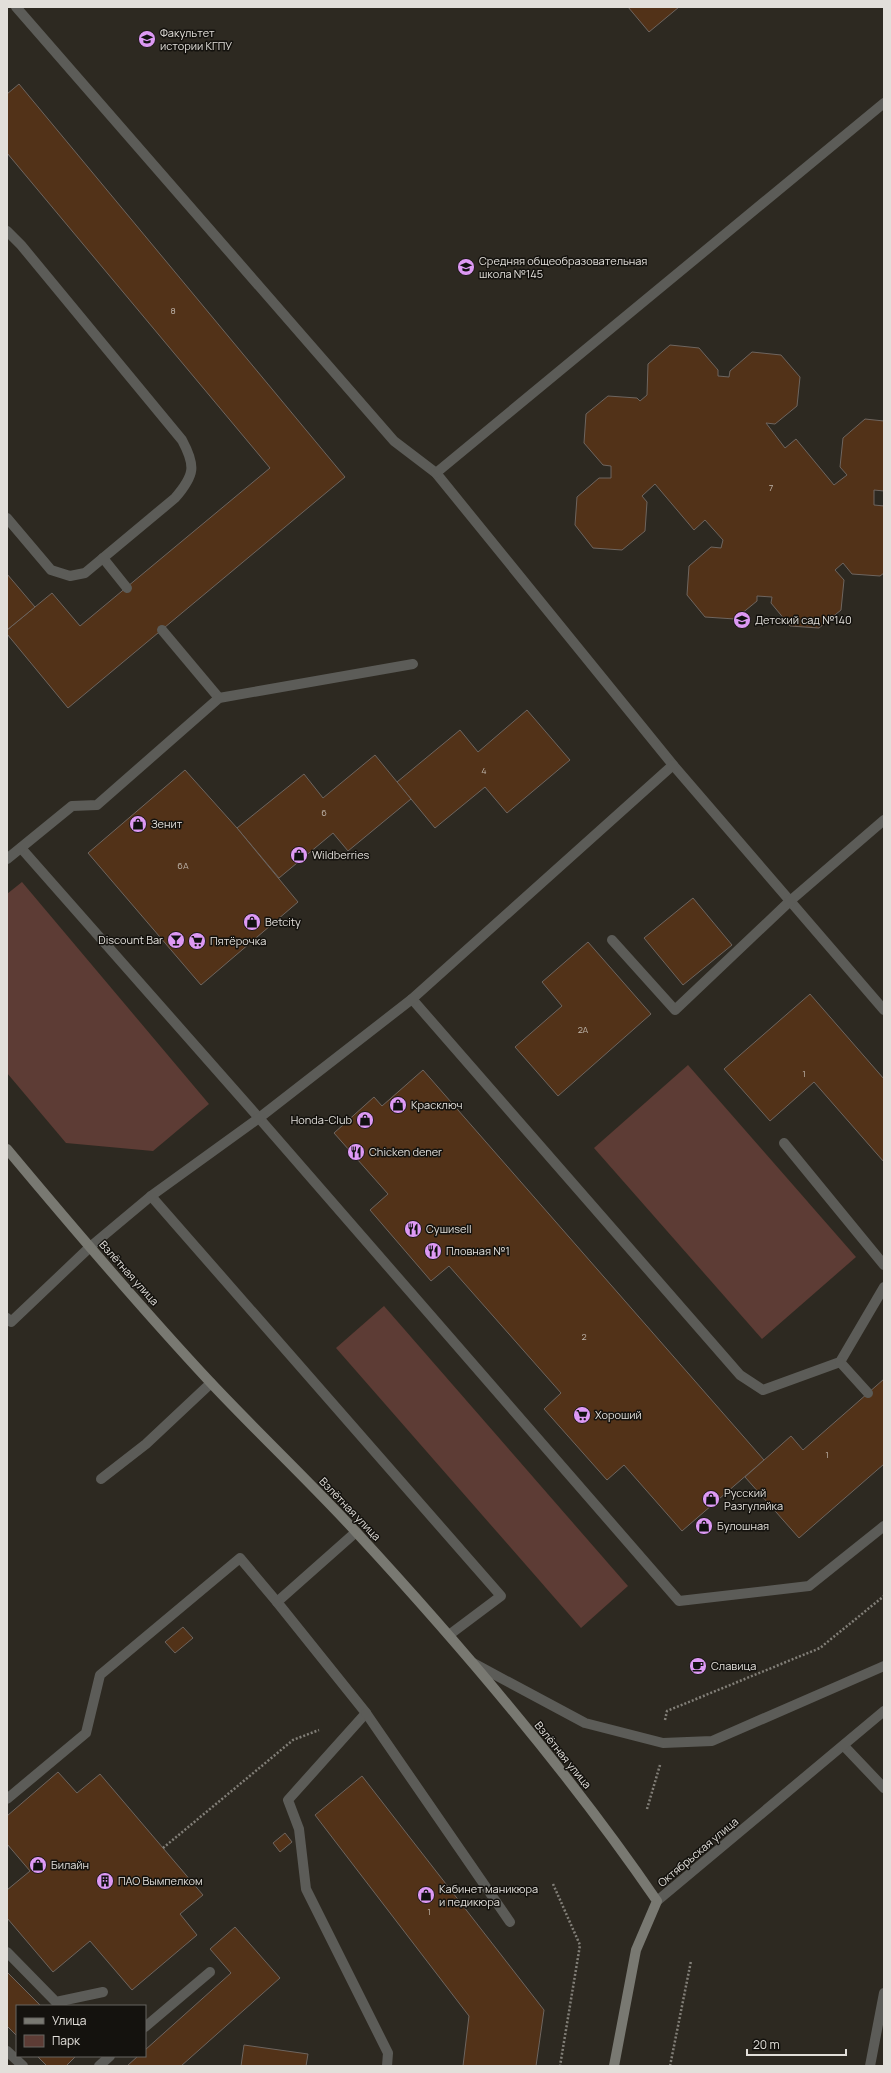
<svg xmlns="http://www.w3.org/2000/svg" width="891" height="2073" viewBox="0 0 891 2073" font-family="Manrope,sans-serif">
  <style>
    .green { fill: #5d3c35 }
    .building { fill: #523218; stroke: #6e655f }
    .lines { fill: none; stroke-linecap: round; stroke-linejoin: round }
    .path { stroke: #827f78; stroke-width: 2.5; stroke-dasharray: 2 2; stroke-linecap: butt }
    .service { stroke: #5c5c58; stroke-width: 10 }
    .tertiary { stroke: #5c5c58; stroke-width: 10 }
    .secondary { stroke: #797972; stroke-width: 10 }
    .labels { text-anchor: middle; stroke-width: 3; stroke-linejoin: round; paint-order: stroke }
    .number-label { font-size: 9px; fill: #beb4aa }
    .poi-label { font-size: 11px; fill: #e2dfda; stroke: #14120e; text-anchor: start }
    .street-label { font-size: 11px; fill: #e2dfda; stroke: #14120e }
  </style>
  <rect width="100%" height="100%" fill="#2d2921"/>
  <!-- green -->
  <g class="green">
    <polygon points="22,882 209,1104 153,1151 66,1143 7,1073 7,894"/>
    <polygon points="688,1065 856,1257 762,1339 594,1148"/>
    <polygon points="384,1306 628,1586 581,1628 336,1348"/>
  </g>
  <!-- building -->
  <g class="building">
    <polygon points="628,7 679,7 649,32"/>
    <polygon points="19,84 345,477 68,708 7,634 7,630 52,593 80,626 270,468 7,153 7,94"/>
    <polygon points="670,345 699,348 718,370 718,376 729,377 730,371 752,352 781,355 800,377 797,406 775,424 766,423 785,448 796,439 834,485 847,475 840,467 843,438 865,419 884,421 884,491 874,490 874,505 884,506 884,573 880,576 852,574 843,563 835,570 844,580 841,610 819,628 790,626 771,603 772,597 757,596 757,601 735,619 705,617 687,595 689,566 711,547 721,548 723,540 705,520 694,530 655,484 642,496 647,502 645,531 622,550 593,548 575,525 577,497 599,478 611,478 611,466 603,465 584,443 586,414 608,396 637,398 640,401 647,395 648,364"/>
    <polygon points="7,574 35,607 7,630"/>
    <polygon points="527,710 570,760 507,813 485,787 435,828 397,782 460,730 478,752"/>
    <polygon points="375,755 411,799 348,851 333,833 279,878 237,828 304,774 323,798"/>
    <polygon points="185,770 237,828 298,902 201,985 88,853"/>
    <polygon points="693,898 732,945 683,985 644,938"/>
    <polygon points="588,942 651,1014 558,1096 515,1047 562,1006 542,982"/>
    <polygon points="810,994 884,1079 884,1162 814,1082 770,1121 724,1069"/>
    <polygon points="423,1070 764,1460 682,1531 624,1465 607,1480 544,1409 561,1393 449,1266 431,1281 370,1210 388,1194 334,1133 374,1097 382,1106"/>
    <polygon points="884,1379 884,1464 799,1538 745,1477 791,1436 803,1450"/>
    <polygon points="183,1627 193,1638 175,1653 165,1642"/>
    <polygon points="58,1772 77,1793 100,1774 203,1895 180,1914 197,1935 132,1990 90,1941 53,1972 7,1918 7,1890 30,1871 7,1844 7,1816"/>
    <polygon points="362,1776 544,2010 536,2066 463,2066 469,2016 315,1815"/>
    <polygon points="285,1833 292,1842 280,1852 273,1843"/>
    <polygon points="235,1927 280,1978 181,2066 127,2066 138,2056 145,2056 145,2050 231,1973 210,1949"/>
    <polygon points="7,1972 41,2006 17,2006 17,2036 7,2026"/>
    <polygon points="244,2045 308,2054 306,2066 241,2066"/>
    <polygon points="37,2056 76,2056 66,2066 47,2066"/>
  </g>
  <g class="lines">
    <!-- path -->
    <g class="path">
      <polyline points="665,1720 667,1711 820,1648 884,1596"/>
      <polyline points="647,1809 660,1765"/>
      <polyline points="163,1848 293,1740 319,1730"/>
      <polyline points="553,1884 580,1945 560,2066"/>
      <polyline points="670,2066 691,1961"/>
    </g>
    <!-- service -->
    <g class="service">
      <polyline points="16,7 394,441 436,473 673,765 884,1010"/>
      <path d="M7,231l14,14 161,195c14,26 13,35 -7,58l-90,75 -15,3 -19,-6 -44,-52"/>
      <polyline points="436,473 884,103"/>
      <polyline points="103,558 127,588"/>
      <polyline points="162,630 219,698"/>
      <polyline points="21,848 259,1118 679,1601 809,1586 884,1526"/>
      <polyline points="7,859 72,806 97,805 219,698 413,664"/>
      <polyline points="612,940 675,1010 790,901 884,820"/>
      <polyline points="412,999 740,1375 763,1390 840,1362 884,1287"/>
      <polyline points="784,1143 884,1265"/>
      <polyline points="151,1196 501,1596 449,1635"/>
      <polyline points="7,1318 11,1322 90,1247 151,1196 259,1118 412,999 673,765"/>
      <polyline points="840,1362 868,1393"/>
      <polyline points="101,1479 146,1444 211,1383"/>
      <polyline points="356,1532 277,1602 366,1713 288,1800 299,1829 306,1889 388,2053 387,2066"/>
      <polyline points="366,1713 510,1922"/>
      <polyline points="844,1746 884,1788"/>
      <polyline points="7,1799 86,1733 100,1675 240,1558 277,1602"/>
      <polyline points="7,1952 56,2002 103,1992"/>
      <polyline points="145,2027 210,1972"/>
      <polyline points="7,2051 23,2066"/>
      <polyline points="99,2066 110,2056"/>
      <polyline points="870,2066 884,1993"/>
    </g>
    <!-- tertiary -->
    <g class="tertiary">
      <polyline points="473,1663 585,1723 663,1743 712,1741 884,1666"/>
      <polyline points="657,1901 884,1711"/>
    </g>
    <!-- secondary -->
    <path class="secondary" d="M7,1149c66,79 133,158 204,234 48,51 99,99 146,150 107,116 211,238 300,368l-21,49 -22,116"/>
  </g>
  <!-- icons -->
  <defs>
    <g id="university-disc" transform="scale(0.9)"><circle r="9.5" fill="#dd99f4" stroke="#14120e"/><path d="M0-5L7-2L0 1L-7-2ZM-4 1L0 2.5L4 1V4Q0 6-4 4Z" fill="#111"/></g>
    <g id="school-disc" transform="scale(0.9)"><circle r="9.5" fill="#dd99f4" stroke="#14120e"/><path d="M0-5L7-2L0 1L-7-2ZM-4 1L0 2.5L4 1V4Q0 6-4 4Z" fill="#111"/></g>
    <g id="shop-disc" transform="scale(0.9)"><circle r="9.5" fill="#dd99f4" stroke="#14120e"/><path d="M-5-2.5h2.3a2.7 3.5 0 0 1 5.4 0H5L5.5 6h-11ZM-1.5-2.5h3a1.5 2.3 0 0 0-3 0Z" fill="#111"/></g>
    <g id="bar-disc" transform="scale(0.9)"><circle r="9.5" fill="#dd99f4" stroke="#14120e"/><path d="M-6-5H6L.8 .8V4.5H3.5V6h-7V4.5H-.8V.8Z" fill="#111"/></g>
    <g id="supermarket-disc" transform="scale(0.9)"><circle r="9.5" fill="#dd99f4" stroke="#14120e"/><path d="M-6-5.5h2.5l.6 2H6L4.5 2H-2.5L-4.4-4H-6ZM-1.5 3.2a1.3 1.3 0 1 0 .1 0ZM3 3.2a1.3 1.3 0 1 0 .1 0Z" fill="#111"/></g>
    <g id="restaurant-disc" transform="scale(0.9)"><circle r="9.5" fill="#dd99f4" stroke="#14120e"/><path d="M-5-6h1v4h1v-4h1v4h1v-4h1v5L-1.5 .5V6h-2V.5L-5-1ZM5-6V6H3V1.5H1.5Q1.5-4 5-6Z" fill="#111"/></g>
    <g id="cafe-disc" transform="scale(0.9)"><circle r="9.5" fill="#dd99f4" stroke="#14120e"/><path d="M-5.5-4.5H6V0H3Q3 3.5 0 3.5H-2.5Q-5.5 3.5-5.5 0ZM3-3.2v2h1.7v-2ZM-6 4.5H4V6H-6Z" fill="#111"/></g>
    <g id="building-disc" transform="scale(0.9)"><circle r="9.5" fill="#dd99f4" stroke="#14120e"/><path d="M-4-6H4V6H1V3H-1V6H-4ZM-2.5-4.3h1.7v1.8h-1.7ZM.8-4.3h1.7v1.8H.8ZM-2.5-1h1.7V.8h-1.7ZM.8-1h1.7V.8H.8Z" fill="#111"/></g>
  </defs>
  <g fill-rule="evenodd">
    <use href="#university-disc" x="147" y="39"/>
    <use href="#school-disc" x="466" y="267"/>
    <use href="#school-disc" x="742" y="620"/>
    <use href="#shop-disc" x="138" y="824"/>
    <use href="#shop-disc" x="299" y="855"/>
    <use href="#shop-disc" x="252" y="922"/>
    <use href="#bar-disc" x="176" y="940"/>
    <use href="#supermarket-disc" x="197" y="941"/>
    <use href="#shop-disc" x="398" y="1105"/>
    <use href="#shop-disc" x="365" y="1120"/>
    <use href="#restaurant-disc" x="356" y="1152"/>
    <use href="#restaurant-disc" x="413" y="1229"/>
    <use href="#restaurant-disc" x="433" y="1251"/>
    <use href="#supermarket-disc" x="582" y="1415"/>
    <use href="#shop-disc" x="711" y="1499"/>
    <use href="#shop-disc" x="704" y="1526"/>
    <use href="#cafe-disc" x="698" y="1666"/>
    <use href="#shop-disc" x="38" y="1865"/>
    <use href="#building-disc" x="105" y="1881"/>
    <use href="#shop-disc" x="426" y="1895"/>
  </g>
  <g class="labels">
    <!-- number labels -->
    <g class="number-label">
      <text x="173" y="314">8</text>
      <text x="771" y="491">7</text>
      <text x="484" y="774">4</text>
      <text x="324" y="816">6</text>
      <text x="183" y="869">6А</text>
      <text x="583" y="1033">2А</text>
      <text x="804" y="1077">1</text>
      <text x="584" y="1340">2</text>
      <text x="827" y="1458">1</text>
      <text x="429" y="1915">1</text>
    </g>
    <!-- poi labels -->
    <g class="poi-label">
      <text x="160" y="37">Факультет<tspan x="160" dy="13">истории КГПУ</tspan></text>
      <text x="479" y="265">Средняя общеобразовательная<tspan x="479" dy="13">школа №145</tspan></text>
      <text x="755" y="624">Детский сад №140</text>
      <text x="151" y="828">Зенит</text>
      <text x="312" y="859">Wildberries</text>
      <text x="265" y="926">Betcity</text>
      <text x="163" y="944" text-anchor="end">Discount Bar</text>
      <text x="210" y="945">Пятёрочка</text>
      <text x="411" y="1109">Красключ</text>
      <text x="352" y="1124" text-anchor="end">Honda-Club</text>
      <text x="369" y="1156">Chicken dener</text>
      <text x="426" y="1233">Сушиsell</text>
      <text x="446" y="1255">Пловная №1</text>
      <text x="595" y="1419">Хороший</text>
      <text x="724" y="1497">Русский<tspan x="724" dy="13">Разгуляйка</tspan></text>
      <text x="717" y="1530">Булошная</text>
      <text x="711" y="1670">Славица</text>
      <text x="51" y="1869">Билайн</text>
      <text x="118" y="1885">ПАО Вымпелком</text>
      <text x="439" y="1893">Кабинет маникюра<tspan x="439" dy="13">и педикюра</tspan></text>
    </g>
    <!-- street labels -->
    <g class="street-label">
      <text transform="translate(129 1273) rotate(48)" y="4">Взлётная улица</text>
      <text transform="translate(350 1509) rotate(46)" y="4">Взлётная улица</text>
      <text transform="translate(563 1755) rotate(51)" y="4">Взлётная улица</text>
      <text transform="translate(698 1852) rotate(-40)" y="4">Октябрьская улица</text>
    </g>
  </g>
  <!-- border -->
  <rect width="891" height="2073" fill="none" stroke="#e2dfda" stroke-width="16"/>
  <!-- legend -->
  <rect x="16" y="2005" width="130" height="52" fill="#14120e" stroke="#666460"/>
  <rect x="24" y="2018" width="20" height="6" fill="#797972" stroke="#666460"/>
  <text x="52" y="2025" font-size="12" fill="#e2dfda">Улица</text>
  <rect x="24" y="2035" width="20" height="12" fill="#5d3c35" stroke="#666460"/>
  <text x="52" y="2045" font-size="12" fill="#e2dfda">Парк</text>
  <!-- scale -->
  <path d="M747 2049v6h99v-6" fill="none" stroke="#e2dfda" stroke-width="2"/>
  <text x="753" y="2049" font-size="12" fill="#e2dfda" stroke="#14120e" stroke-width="3" paint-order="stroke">20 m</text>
</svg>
